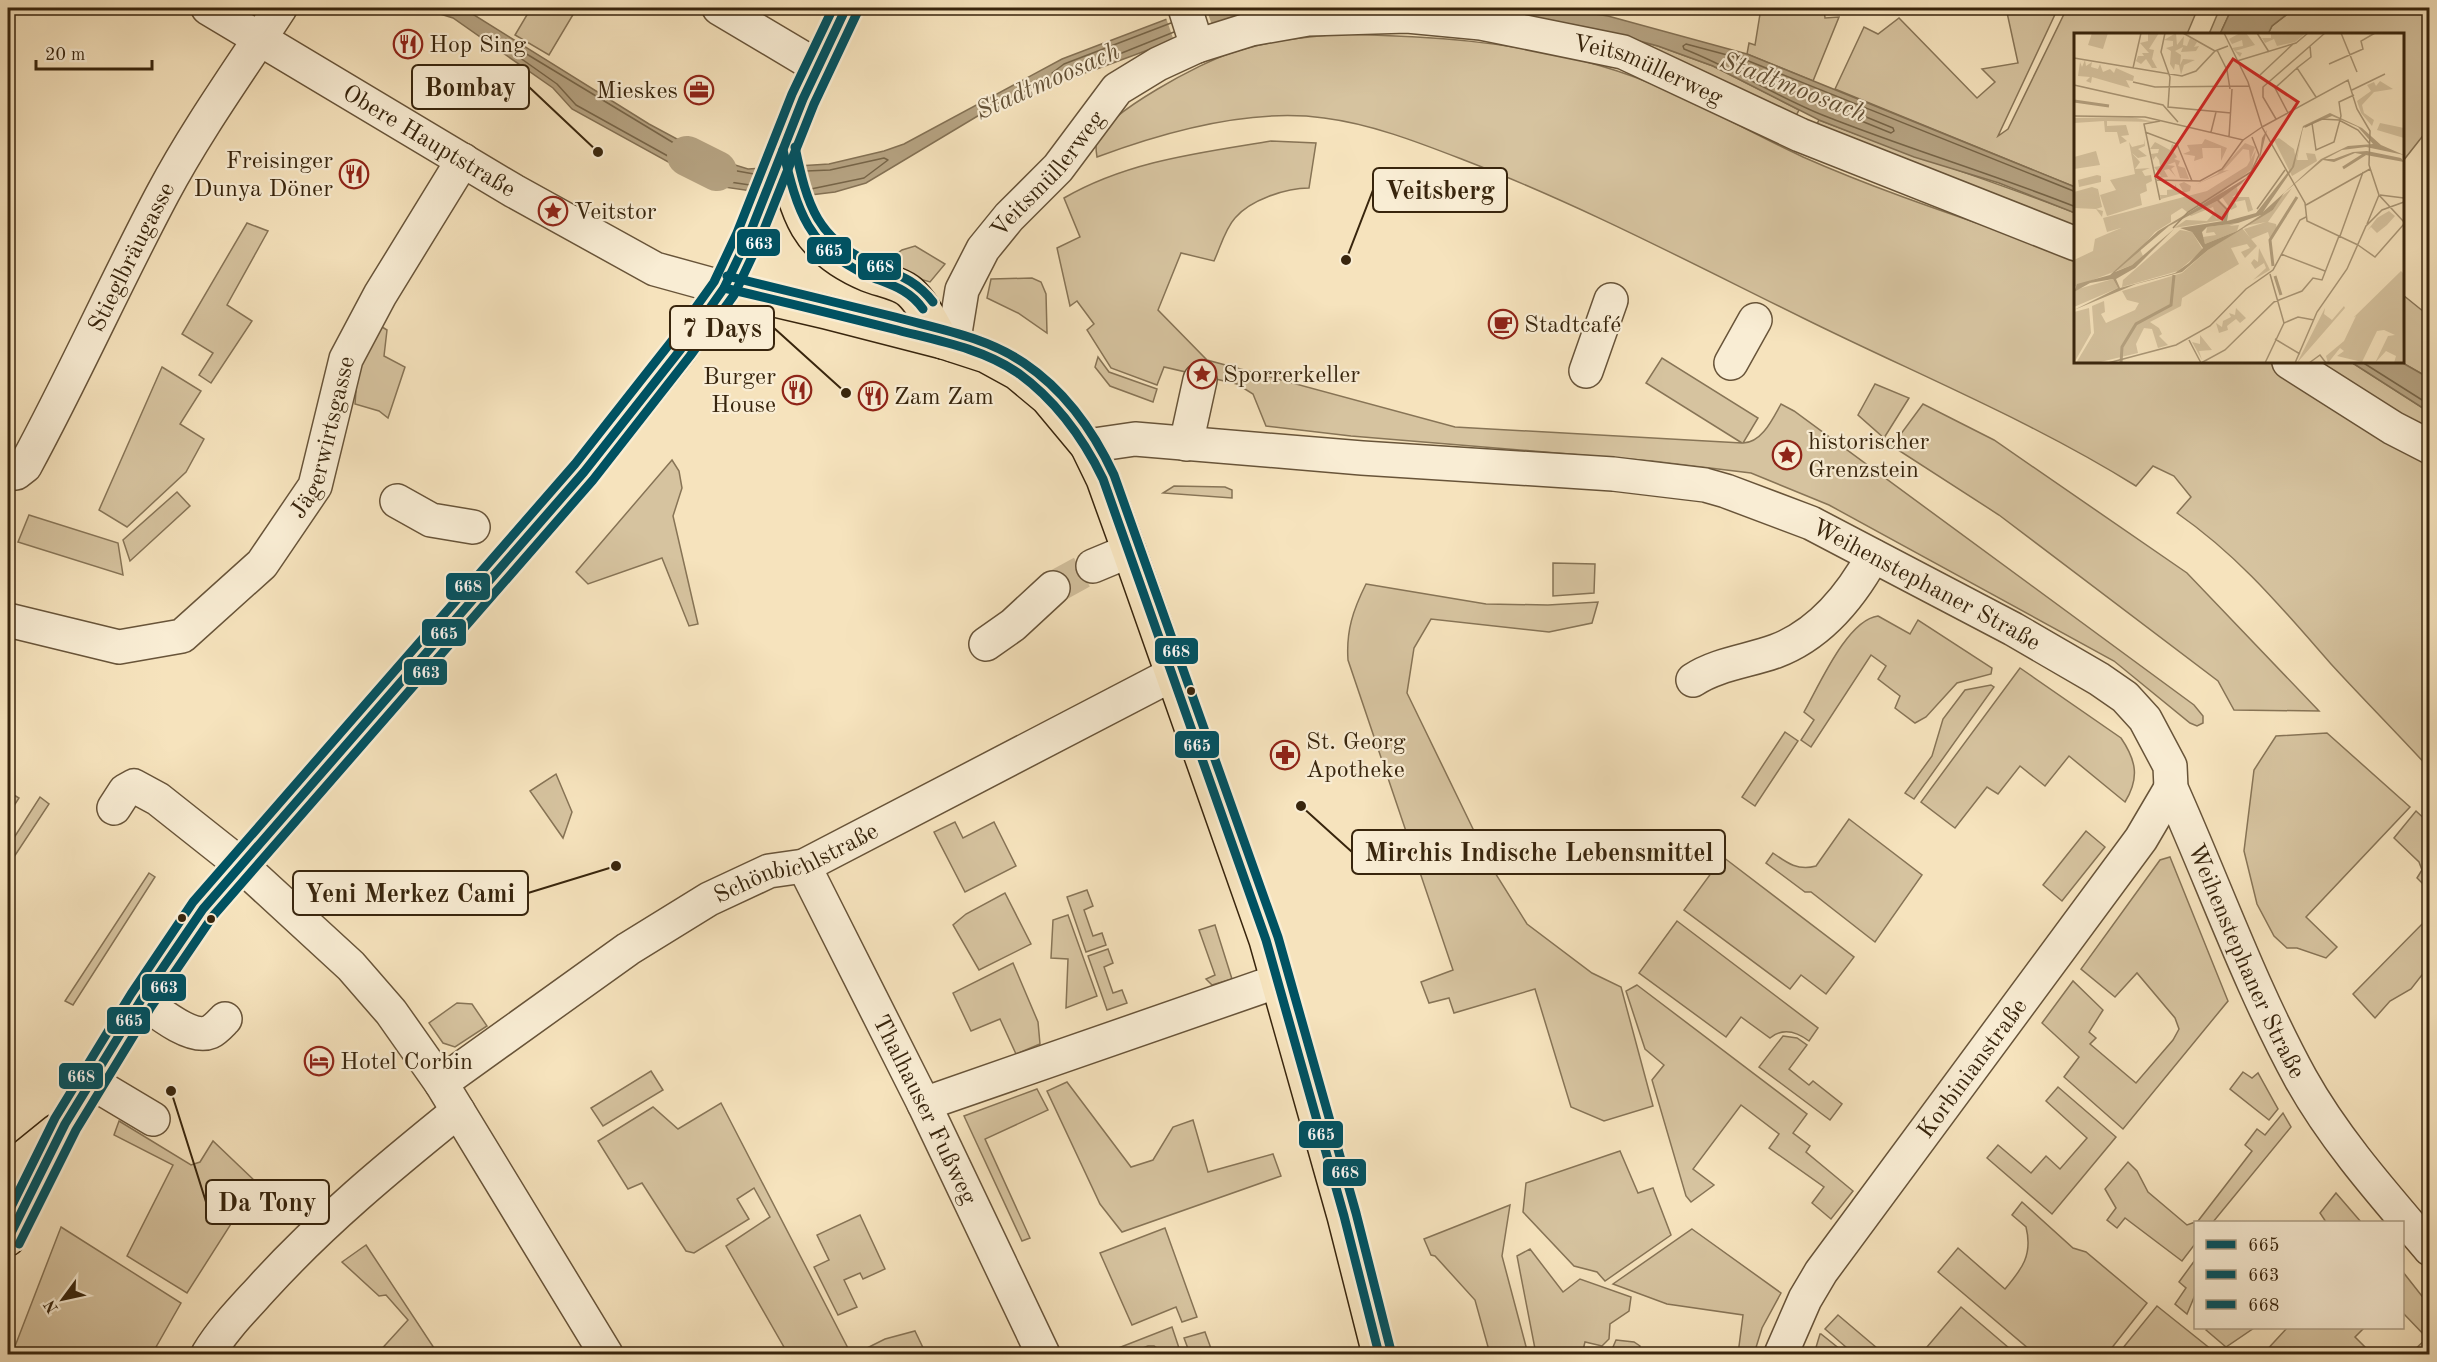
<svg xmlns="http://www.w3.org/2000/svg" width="2437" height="1362" viewBox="0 0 2437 1362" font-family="'Old Standard TT',serif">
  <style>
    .green { fill: #d6c39f; stroke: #877456; stroke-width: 1.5 }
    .water { fill: #b5a281; stroke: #837053; stroke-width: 1.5 }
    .pier { fill: #f6e3bd }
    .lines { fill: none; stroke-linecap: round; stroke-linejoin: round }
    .shore { stroke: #766447; stroke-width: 1.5 }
    .canal { stroke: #b5a281; stroke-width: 40 }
    .minor-tunnel { stroke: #d0bd9a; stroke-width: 33; stroke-dasharray: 33 16; stroke-linecap: butt }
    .minor-casing { stroke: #685439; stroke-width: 36 }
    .major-casing { stroke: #38250d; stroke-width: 36 }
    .minor { stroke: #f9edd4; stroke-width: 33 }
    .major { stroke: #f6e3bd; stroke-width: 33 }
    .bus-1-casing { stroke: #f9edd4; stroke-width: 14 }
    .bus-2-casing { stroke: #f9edd4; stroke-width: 14 }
    .bus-3-casing { stroke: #f9edd4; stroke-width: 14 }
    .bus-1 { stroke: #005262; stroke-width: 9 }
    .bus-2 { stroke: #005262; stroke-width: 9 }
    .bus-3 { stroke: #005262; stroke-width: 9 }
    .bus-dot { fill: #38250d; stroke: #f9edd4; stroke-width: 2 }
    .labels { text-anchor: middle; stroke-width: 4.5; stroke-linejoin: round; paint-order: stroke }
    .poi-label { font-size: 24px; fill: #38250d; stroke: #f9edd4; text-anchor: start }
    .street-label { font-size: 24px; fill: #38250d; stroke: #f9edd4 }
    .water-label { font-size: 26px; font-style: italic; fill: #645136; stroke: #f9edd4 }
    .inset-river { fill: none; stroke: #b5a281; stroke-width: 3 }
    .inset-road { fill: none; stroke: #aa9777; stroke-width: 1.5 }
    .view { fill: #d62828; fill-opacity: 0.15; stroke: #d62828; stroke-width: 3 }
    .inset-edge { fill: none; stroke: #38250d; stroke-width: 3 }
    .leader { fill: none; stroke: #38250d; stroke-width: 2 }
    .callout-dot { fill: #38250d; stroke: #f9edd4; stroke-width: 2 }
    .callout { fill: #f9edd4; stroke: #38250d; stroke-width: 2 }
    .callout-label { font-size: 26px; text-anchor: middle; font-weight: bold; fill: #38250d }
    .line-badge { stroke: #f9edd4; stroke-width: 2 }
    .badge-label { font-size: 16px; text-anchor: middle; font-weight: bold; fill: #fff }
  </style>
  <rect width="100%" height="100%" fill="#f6e3bd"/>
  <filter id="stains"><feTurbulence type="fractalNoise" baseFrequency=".00333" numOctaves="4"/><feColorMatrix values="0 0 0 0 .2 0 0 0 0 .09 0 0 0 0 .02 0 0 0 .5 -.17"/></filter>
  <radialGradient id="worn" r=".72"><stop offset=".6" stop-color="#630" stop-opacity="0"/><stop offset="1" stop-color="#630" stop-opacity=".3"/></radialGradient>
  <!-- green -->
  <g class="green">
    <polygon points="531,8 577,8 549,55 515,35"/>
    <polygon points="1761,8 1824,8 1825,18 1839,17 1813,81 1747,54 1749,43 1755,45"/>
    <polygon points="2006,8 2058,8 1998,136 2008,129 2067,8 2198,8 2187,34 2076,34 2075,187 1835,89 1864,27 1878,34 1899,18 1977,98 1995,82 1982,69 2018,63"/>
    <polygon points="2220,8 2232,8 2220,34 2209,34"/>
    <polygon points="2295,8 2429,8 2429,128 2403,161 2402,34 2268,34 2272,26"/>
    <polygon points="1606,32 1658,46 1713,66 1799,110 1792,123"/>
    <path d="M1340,34c88,2 175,7 261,32 71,20 135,60 202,91 88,39 182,68 272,100l1,105h193l160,97v309c-32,-35 -66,-69 -98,-104 -50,-57 -91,-107 -154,-151l14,-16 -17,-21 -21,-10 -17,20c-106,-66 -222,-113 -333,-168 -112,-55 -222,-113 -339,-158 -44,-17 -92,-36 -140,-42 -72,-10 -160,14 -227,39 -1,-6 -2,-12 0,-18 11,-27 105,-77 134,-86 35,-12 73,-16 109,-19z"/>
    <path d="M1819,120c85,33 172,60 256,93v18l-262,-99z"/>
    <path d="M1271,141l45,2 -7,45c-23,0 -59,12 -74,30 -10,11 -15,30 -21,43l-33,-8 -23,57 49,50 248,67 287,16 -96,-60 16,-25 96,60 -15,25c19,0 30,-25 38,-39l13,7 400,294 9,11v7l-6,3 -7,-3 -76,-62 -285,-156 -78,-32 -99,-12 -301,-25 -85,-10 -13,-32 -16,-10 -73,-17 -7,18 -46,-17 -24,-38 7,-6 -17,-23 -7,5 -13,-58 23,-11 -16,-39c64,-37 135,-45 207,-57z"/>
    <polygon points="247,223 268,231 227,305 252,321 211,383 199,375 213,353 182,334"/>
    <polygon points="915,246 945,264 930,282 879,267 902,250"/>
    <polygon points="991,279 1032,278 1041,282 1046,294 1047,333 1018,313 987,298"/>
    <polygon points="2403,295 2429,316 2429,378 2401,362"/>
    <polygon points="374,322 387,330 384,356 405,367 388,418 379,411 355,404 358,364"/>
    <polygon points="1098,357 1109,372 1157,389 1153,402 1110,386 1095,367"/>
    <polygon points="2311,362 2351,362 2429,412 2429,434"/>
    <polygon points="162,367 201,391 180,424 204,439 186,472 127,527 99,510"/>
    <polygon points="1875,384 1909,398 1884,438 1858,415"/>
    <polygon points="1923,404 1994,440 2187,573 2319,711 2234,710 2218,681 1999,515 1892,446"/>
    <polygon points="672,460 679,471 682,488 673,516 698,624 689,626 662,558 588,584 576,572"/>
    <polygon points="1174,486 1225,487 1232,490 1232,498 1163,493"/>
    <polygon points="177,492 190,506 130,561 123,540"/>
    <polygon points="29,515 118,543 123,575 18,542"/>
    <polygon points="1553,563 1595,564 1594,593 1553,596"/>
    <path d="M1366,584l120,20 62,1 50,-3 -6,21 -43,9 -118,-13 -17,29 -7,45 85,175 35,56 65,49 29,14 32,119 -49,15 -33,-14 -36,-118 -81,24 -5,-15 -20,5 -8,-21 32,-12 -105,-310c-2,-29 5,-50 18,-76z"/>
    <path d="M1878,616l32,18 8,-14 74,48 -1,6 -34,9 -31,34 -11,6 -20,-15 5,-12 -22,-17 8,-13 -15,-11 -60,92 -10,-7 13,-20 -10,-8c15,-26 43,-92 74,-96z"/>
    <path d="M2020,668l101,70c15,22 19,40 4,64l-56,-46 -24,30 -25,-20 -22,28 -11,-7 -32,41 -34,-26z"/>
    <polygon points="1991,685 1994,687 1914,799 1905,793 1932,756 1943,719 1965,690"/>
    <polygon points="1785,732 1798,741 1755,806 1742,797"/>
    <polygon points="2327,733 2410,807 2306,917 2337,947 2326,958 2297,948 2287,948 2274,936 2257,904 2244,851 2254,770 2276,736"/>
    <polygon points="556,774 572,812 563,838 530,791"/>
    <polygon points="9,792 19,798 8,815 8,794"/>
    <polygon points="40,797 49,804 8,866 8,847"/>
    <polygon points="2416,811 2429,823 2429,890 2417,878 2422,870 2419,862 2394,838"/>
    <path d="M1849,819l73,56 -47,67 -64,-50h-6l-39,-29 7,-10c14,10 25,18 43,13z"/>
    <polygon points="955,822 963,838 994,822 1016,866 965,892 934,832"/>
    <polygon points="2086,831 2105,847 2062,901 2043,885"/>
    <polygon points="1723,857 1854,957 1826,994 1801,975 1790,989 1684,910"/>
    <polygon points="2170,857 2228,1001 2123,1129 2064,1077 2079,1057 2042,1023 2073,981 2103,1010 2089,1032 2096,1038 2090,1044 2136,1083 2173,1040 2179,1029 2175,1018 2137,973 2115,997 2081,969 2160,860"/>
    <polygon points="149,873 155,877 73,1005 65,1001"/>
    <polygon points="1087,890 1093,906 1084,910 1093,936 1102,933 1106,945 1086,952 1067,897"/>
    <polygon points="1005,893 1031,944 979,970 953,925 966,914"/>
    <polygon points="1068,915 1097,996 1066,1008 1068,959 1051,958 1053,920"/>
    <polygon points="2429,917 2429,966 2411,989 2390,1001 2375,1018 2353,994"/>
    <path d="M1677,921l141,107 -9,13c-13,-10 -27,-13 -39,-3l-29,-21 -15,20 -87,-64z"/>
    <polygon points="1215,925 1232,979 1212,985 1206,979 1215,975 1199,930"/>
    <polygon points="1108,949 1113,963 1104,967 1113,993 1122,990 1127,1003 1107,1010 1088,956"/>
    <polygon points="1013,963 1038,1022 1040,1044 1016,1054 1000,1019 971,1031 953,993"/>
    <polygon points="1637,985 1807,1114 1793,1133 1810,1146 1806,1152 1853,1191 1831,1219 1812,1203 1824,1187 1769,1148 1779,1134 1741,1105 1693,1169 1714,1185 1691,1202 1686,1196 1652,1080 1664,1065 1645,1049 1626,991"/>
    <polygon points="457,1003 472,1004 487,1026 455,1047 443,1043 429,1023"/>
    <polygon points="1783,1036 1797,1038 1807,1045 1789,1069 1809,1085 1813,1081 1842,1104 1830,1120 1759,1067"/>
    <polygon points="651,1071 663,1090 603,1126 591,1108"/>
    <polygon points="2243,1072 2252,1078 2258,1073 2278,1109 2269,1120 2230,1089"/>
    <polygon points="1067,1082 1131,1167 1153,1160 1173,1127 1193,1120 1208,1172 1273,1154 1281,1176 1122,1232 1100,1204 1047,1091"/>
    <polygon points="2058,1087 2116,1137 2052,1214 1987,1158 1998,1145 2031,1173 2046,1156 2060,1169 2087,1138 2046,1101"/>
    <polygon points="1037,1089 1048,1110 985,1139 1030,1238 1022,1241 964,1116"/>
    <polygon points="721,1103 851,1354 788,1354 726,1246 770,1217 754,1188 737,1199 749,1219 694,1253 686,1251 642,1183 628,1189 598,1141 653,1107 678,1129"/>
    <polygon points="2283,1113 2291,1127 2213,1222 2196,1222 2195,1244 2182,1261 2125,1218 2117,1228 2107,1220 2116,1208 2105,1189 2128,1162 2137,1171 2148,1192 2187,1225 2198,1221 2252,1151 2245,1145 2257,1129 2265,1135"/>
    <polygon points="119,1121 191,1165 200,1162 213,1141 257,1183 187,1293 127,1256 173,1165 114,1135"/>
    <polygon points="1620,1151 1638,1193 1653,1188 1671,1235 1605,1281 1597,1272 1574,1266 1523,1212 1526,1183"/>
    <polygon points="2336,1193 2361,1222 2326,1222 2320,1213"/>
    <path d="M2022,1202l51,46 13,4 61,51 -40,51h-72l-97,-82 20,-24 47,41c17,-20 28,-34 21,-62l-14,-12z"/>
    <polygon points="1510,1205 1502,1256 1528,1354 1490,1354 1475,1300 1435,1256 1431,1255 1424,1239"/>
    <polygon points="860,1215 885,1269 863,1279 860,1273 844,1280 857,1307 838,1315 814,1267 829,1260 817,1235"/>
    <polygon points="61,1227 181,1303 152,1354 12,1354"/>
    <polygon points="1165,1228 1197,1317 1182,1322 1176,1307 1132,1325 1100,1253"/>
    <polygon points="1692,1229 1781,1293 1762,1328 1754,1354 1738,1354 1743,1315 1667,1304 1613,1284"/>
    <polygon points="366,1245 438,1354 377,1354 408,1320 386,1295 379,1296 342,1262"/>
    <polygon points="1530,1249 1563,1292 1580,1279 1631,1297 1629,1311 1610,1324 1609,1339 1602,1346 1585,1342 1582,1354 1536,1354 1517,1256"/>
    <polygon points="2195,1260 2195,1295 2187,1314 2175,1304 2186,1288 2179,1282"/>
    <polygon points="2403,1272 2429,1305 2429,1354 2410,1354 2427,1338 2403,1313"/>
    <polygon points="2157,1306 2217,1354 2118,1354"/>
    <polygon points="1961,1307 2016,1354 1921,1354"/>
    <polygon points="1838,1315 1884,1354 1854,1354 1825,1329"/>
    <polygon points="1172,1327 1181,1354 1166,1354 1154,1346 1148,1346 1126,1354 1103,1354"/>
    <polygon points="2208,1328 2254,1328 2226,1347 2206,1330"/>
    <polygon points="2287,1328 2364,1328 2355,1337 2367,1349 2361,1354 2263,1354"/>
    <polygon points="915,1331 926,1354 857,1353 885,1339"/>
    <polygon points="1205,1332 1213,1354 1190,1354 1184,1338"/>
    <polygon points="1820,1334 1821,1334 1846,1354 1814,1354"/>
    <polygon points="1616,1340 1634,1342 1640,1346 1638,1354 1610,1354"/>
  </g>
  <!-- water -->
  <g class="water">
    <polygon points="421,8 463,8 649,124 692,147 681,169 572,109 553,88 453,18"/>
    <polygon points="1196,8 1401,8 1218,24 1094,70 1032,89 991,108 866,183 835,192 794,197 710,185 722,161 748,169 829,164 884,151 904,144 1062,59"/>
    <polygon points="1425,8 1555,8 1608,16 1747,54 2075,187 2075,213 1999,183 1914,157 1819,120 1713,66 1658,46 1606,32"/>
    <polygon points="2232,8 2295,8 2272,26 2268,34 2220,34"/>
    <polygon points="2351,362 2401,362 2429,378 2429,412"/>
  </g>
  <!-- pier -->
  <polygon class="pier" points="1187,8 1206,8 1213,28 1174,41 1165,15"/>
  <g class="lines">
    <!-- shore -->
    <g class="shore">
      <polyline points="1171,23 1064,64 1052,73 1055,75 1092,65 1174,32"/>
      <polygon points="506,44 510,44 682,148 679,159 675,160 576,105 557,84 506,48"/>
      <polygon points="1815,96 1893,128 1894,131 1891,133 1812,101 1812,97"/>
      <polyline points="806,171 830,170 884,158 888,160 864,178 811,189"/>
      <polyline points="750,185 723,181 721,177 726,169 754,174"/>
      <path d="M2076,192l-330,-132 -60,-16 -3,2 1,3c49,19 93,48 141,67 83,33 168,58 251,91"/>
      <polyline points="2362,362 2430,405"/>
    </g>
    <!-- canal -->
    <polyline class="canal" points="687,156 717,171"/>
    <!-- minor-tunnel -->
    <polyline class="minor-tunnel" points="1053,588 1093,566"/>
    <!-- minor casing -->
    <g class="minor-casing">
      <g id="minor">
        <path id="s1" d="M208,8l306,183 141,78 69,19"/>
        <polyline points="719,8 818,67"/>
        <polyline points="1185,8 1197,46"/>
        <path id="s2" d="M953,345l9,-55 21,-41 26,-32 49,-49 59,-79 41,-25 39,-18 54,-17 57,-10 99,-3 74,7 142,29 177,83 276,109"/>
        <polyline points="2289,362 2393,428 2430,447"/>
        <polyline points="1731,363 1755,320"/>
        <polyline points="1586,371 1611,300"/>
        <polyline points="1186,444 1200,380"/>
        <path id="s3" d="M1087,446l48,-7 227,19 251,16 92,11 21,6 85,32 202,106 86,50 26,18 20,22 25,47 1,22c43,96 79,198 130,291 34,61 83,116 129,170"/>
        <path id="s4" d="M8,474l8,-1 9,-7c49,-90 90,-183 138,-273 34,-64 78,-125 117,-185"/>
        <polyline points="397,501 431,520 473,527"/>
        <polyline points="1093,566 1129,551"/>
        <path id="s5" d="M8,620l111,27 63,-11 80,-72 53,-78 31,-127 34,-64 83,-135"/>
        <polyline points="986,644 1013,625 1053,588"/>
        <path d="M1693,680c24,-16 56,-19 83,-29 45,-17 75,-55 97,-95"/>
        <polyline points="114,808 125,791 134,786 158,799 240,864 351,966 391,1012 441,1083 606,1354"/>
        <path id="s6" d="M804,866l120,238 119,250"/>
        <path d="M141,1000c15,11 50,40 69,32 6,-3 11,-9 15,-13"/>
        <polyline points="91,1082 153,1119"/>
        <path id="s7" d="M441,1083l187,-134 81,-50 60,-28 35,-5 367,-191"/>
        <polyline points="924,1104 1278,981"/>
        <path d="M208,1354c15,-25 35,-45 55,-67 59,-65 127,-121 195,-176"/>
        <path id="s8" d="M1781,1354l24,-55 16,-27 320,-433 30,-51"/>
      </g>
    </g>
    <!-- major casing -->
    <g class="major-casing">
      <g id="major">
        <path d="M783,150c14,63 21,98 85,125 12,5 32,8 42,17 14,13 23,33 33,50"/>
        <polyline points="724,288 826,312 943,342 986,356 1017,373 1047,398 1087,446 1103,479 1129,551 1266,940 1344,1216 1379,1354"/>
        <polyline points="8,1170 56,1131"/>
        <polyline points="8,1239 65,1124 141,1000 203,909 584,472 681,349 724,288 748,238 803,99 846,8"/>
      </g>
    </g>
    <!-- minor -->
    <use href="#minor" class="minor"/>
    <!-- major -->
    <use href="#major" class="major"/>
    <!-- bus-1 casing -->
    <g class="bus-1-casing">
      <g id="bus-1">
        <path d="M783,150c14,61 25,99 86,126 22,9 40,13 54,33"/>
        <path d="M724,288c57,13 113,27 169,41 42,11 89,19 125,44 37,27 65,65 85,106l163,461 78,276 35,138"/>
        <polyline points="8,1239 65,1124 141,1000 203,909 584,472 681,349 724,288 748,238 803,99 846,8"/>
      </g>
    </g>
    <!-- bus-2 casing -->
    <g class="bus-2-casing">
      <polyline id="bus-2" points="19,1244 76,1130 151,1007 213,916 593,480 690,356 734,295 759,242 814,104 857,13"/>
    </g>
    <!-- bus-3 casing -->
    <g class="bus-3-casing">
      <g id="bus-3">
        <path d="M795,147c12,58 22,94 81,118 23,10 41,16 57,37"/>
        <path d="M727,276c56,14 112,27 168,41 44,12 91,20 129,46 40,27 70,69 90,112l164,462 78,276 35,138"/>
        <polyline points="8,1213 55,1118 131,994 193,902 575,464 671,342 714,282 737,233 792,94 833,8"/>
      </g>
    </g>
    <!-- bus-1 -->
    <use href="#bus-1" class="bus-1"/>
    <!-- bus-2 -->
    <use href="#bus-2" class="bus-2"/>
    <!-- bus-3 -->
    <use href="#bus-3" class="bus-3"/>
  </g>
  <!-- icons -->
  <defs>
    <g id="restaurant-ring" transform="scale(1.5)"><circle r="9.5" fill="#f9edd4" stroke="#8f2418" stroke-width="1.5"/><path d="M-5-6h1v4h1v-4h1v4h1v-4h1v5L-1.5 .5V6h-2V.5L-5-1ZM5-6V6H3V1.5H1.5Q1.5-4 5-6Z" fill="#8f2418"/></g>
    <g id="office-ring" transform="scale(1.5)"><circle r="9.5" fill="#f9edd4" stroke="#8f2418" stroke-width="1.5"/><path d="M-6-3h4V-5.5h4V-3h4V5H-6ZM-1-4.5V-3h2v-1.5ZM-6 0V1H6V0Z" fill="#8f2418"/></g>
    <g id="sight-ring" transform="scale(1.5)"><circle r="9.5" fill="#f9edd4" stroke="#8f2418" stroke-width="1.5"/><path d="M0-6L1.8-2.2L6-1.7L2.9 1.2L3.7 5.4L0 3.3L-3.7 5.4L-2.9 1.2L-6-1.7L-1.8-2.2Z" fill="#8f2418"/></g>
    <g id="cafe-ring" transform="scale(1.5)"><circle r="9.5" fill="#f9edd4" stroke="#8f2418" stroke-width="1.5"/><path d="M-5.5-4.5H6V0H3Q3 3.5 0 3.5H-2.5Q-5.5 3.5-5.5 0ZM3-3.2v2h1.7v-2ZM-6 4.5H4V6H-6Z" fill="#8f2418"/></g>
    <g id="pharmacy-ring" transform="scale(1.5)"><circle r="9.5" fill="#f9edd4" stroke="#8f2418" stroke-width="1.5"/><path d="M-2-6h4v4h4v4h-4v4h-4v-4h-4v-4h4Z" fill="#8f2418"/></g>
    <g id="hotel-ring" transform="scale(1.5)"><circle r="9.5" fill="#f9edd4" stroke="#8f2418" stroke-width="1.5"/><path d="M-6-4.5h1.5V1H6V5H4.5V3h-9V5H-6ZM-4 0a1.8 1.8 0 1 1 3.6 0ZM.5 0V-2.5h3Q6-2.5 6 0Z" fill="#8f2418"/></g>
  </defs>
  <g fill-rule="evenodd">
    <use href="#restaurant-ring" x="408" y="44"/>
    <use href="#office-ring" x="699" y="90"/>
    <use href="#restaurant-ring" x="354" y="174"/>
    <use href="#sight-ring" x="553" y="211"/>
    <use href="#cafe-ring" x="1503" y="324"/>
    <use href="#sight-ring" x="1202" y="374"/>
    <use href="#restaurant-ring" x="797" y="390"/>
    <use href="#restaurant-ring" x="873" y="396"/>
    <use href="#sight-ring" x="1787" y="455"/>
    <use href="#pharmacy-ring" x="1285" y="755"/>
    <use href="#hotel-ring" x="319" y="1061"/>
  </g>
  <!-- markers -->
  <g class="bus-dot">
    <circle cx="1191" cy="691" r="5"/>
    <circle cx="182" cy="918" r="5"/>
    <circle cx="211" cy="919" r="5"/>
  </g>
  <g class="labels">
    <!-- poi labels -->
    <g class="poi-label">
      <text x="429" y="52">Hop Sing</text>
      <text x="678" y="98" text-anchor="end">Mieskes</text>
      <text x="333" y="168" text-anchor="end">Freisinger<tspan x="333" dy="28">Dunya Döner</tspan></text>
      <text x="574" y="219">Veitstor</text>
      <text x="1524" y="332">Stadtcafé</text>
      <text x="1223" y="382">Sporrerkeller</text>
      <text x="776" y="384" text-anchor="end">Burger<tspan x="776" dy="28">House</tspan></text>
      <text x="894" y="404">Zam Zam</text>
      <text x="1808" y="449">historischer<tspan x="1808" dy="28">Grenzstein</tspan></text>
      <text x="1306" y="749">St. Georg<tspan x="1306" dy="28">Apotheke</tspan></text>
      <text x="340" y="1069">Hotel Corbin</text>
    </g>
    <!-- street labels -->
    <g class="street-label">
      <text dy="8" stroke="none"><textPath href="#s2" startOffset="864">Veitsmüllerweg</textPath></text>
      <text dy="8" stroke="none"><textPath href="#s1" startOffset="258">Obere Hauptstraße</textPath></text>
      <text dy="8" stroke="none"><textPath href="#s2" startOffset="201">Veitsmüllerweg</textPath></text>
      <text dy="8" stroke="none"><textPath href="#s4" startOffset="254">Stieglbräugasse</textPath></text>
      <text dy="8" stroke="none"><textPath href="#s5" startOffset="429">Jägerwirtsgasse</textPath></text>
      <text dy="8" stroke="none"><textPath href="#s3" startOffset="864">Weihenstephaner Straße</textPath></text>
      <text dy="8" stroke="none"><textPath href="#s7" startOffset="420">Schönbichlstraße</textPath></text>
      <text dy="8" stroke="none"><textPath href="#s3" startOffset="1386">Weihenstephaner Straße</textPath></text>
      <text dy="8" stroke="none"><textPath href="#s8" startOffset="345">Korbinianstraße</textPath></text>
      <text dy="8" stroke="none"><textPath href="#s6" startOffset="272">Thalhauser Fußweg</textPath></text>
    </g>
    <!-- water labels -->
    <g class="water-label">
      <text transform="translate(1047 80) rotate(-24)" y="9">Stadtmoosach</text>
      <text transform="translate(1794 86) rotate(21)" y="9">Stadtmoosach</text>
    </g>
  </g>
  <!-- overview -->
  <g transform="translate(2074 33)">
    <rect width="330" height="330" fill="#f6e3bd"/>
    <path d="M18,0h16l-5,16 -15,-4zM74,0h11l-10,16 5,1 -2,9 5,9h-5l-6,-9 -5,5 -5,-3 2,-5h6l-2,-3h7l-9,-10 8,-2zM102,0l1,12 7,-9 -1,9 4,1 3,-8 7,4 -3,5 5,-1 -3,5 -15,1 2,-5 -8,4 6,4 -1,10 3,-6 12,1 -11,5 -3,10 -2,-10 -4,-1 -1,6 -4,-6 1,-13 -5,-3 7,-2v-5l-9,-1zM166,0h6l9,12 -20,6 7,2 -2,4 -8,-9 11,-2 -1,-6 -10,4 -3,-5zM197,0h35l-11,9 -18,4 -3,-7 -9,4 -3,-5h9zM11,27l1,6 6,-4 -1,5 7,2 2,-5 3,8 7,-3 4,4 2,-5 18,8 -1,5 -7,-1 4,8 -38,-11 -1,6 -5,-2 4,-4 -12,-1 2,-14 2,5zM306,48l13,8 -19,3 -12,13 2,8 10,7 -2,6 -11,-13 -4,-12 14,-10 -4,-6 7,-3 2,4zM58,84l23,5 -48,-1v5l19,-1 3,10 -8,1 6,5 -7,3 -3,-12h-12l-1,-11 -30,2v-5zM306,90l24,5v10l-27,-8zM228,99l-5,28h11l-2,-7 9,1 2,7 -25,15 -18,-36 5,-2 15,11 2,11zM70,106l1,7 -7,3 9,7 -9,2 -6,-5 8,9 -5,7 15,-1 -8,3 3,5 6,-1 1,6 -6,3 1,7 -7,3 2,11 -35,11 -7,-21 16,-5 -6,-10 25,-6 -6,-32 3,5 12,-3zM131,106l22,9 -6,13v-13h-19l1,10 -9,3 1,-5 -12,-2 7,-3 -3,-6 15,-1zM81,109l15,8 2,-6 5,3 -4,4 4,6 -3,2 6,2 -2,5 7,2 4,11 -9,-1 -5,-16 -8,3 8,1 -4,3 5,8 -7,-8 -5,1 4,7 -12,1 -1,-4 6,2 -7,-9 6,-1 -1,-6 -3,-4 -3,4 -2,-6 7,-1 1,-4h-9zM171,110l10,4 -5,14 -1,-11 -6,-1 -20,22 6,-1 -34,15 22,-11zM182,117l-4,19 -36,28 -29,15 -5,-4 -11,7v7l-16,10 -15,17 3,7 -11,9 -58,22v-27l19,-9 2,-12 26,-11 -14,4 -4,-14 104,-27 40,-25zM22,118l4,14 -26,4v-12zM23,142l4,1v6l-22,5 -1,-7zM110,149l7,4 -1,5 -29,8 -1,-4h7v-5l8,-1v-5l3,7h5l-4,-7zM18,154l6,2 4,18 -6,2 7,2 -1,6 -6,-8 -22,-1v-16zM163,154l1,6 -6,4h17l4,13 -5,2 -3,-12 -10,2 2,5 -6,3 -9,-13zM218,155l-24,34 8,2 1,5 -7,10 -2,-7 -17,7 -7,-10 22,-7 -22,4 29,-16 8,-13zM146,164l-17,8 -13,10 27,-14 9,9 -3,10 -49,8 12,-8 21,1 6,-7 4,5 -4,-12 -22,9 -3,-2 16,-10zM315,178l6,5 -8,9 -10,8 -6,-6 -4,4 10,-13zM163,190l-8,3 10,-1 -2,6 -32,13 -2,-7 13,-2 -2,-3 -8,1 1,-6zM168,195l15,18 -12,12 -4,-6 9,-4 -3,-4 -16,4 8,16 -57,34 -1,8 -31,16 9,6 3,6 -3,2 9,9 -10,3 -6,-19 -8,-1 -8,16 2,9 -42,10h-20l18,-30 -2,-27 12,-5 1,11 -4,2 5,9 29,-13 4,-7 -12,-3 -5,-9 60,-18 26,-23zM106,197l12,2 11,18 -25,21 -56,16 1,-7zM185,215l11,22 -17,10 13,-12 -2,-5 -9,6 -4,-6 3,-4 4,3zM327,238l3,3 -2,89h-8l2,-7 -10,-5 -11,12 13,-27 7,-1 -11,-5 -7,1 -15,31 -25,-6 7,-5 -4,-3 -12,15 -2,-7 18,-15 12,-25 -3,2zM39,246l5,9 -44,19v-15l4,-3zM270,273l1,2 -48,55 28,-55 -1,6 8,6zM15,275l2,25 -17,30v-51zM162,275l10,10 -6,5 -4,-4 -9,7 1,4 -9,3 -3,-10 6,4 1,-6 8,-4 -2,-4 6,2zM126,302l12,15 -13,1 3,9 -10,-18 8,2z" fill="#d6c39f"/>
    <path d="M256,80l32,15 19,17 23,10 -38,-8 -24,3 -17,9h9l19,-7 14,-1 34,7 3,4 -49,-9 -21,9 -11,-2 -39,33 -11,17 -65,40 -26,22 -46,12 -62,26 44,-22 -5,-9 -23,4 -16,9 3,-8 33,-9 48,-44 88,-53 13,-18 3,-22 5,-8 -9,36 -17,18 -22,16 10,10 -2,11 29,-8 36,-46 11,-41zM258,83l26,11 15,17 -25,2 -27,13 -58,53 31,-45 9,-39zM143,168l9,9 -3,11 -43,7 12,4 11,16 -14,15 -14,10 -55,15 -4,-9 19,-11 39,-39 -42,36 -17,7 54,-46zM187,182l-24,16 -32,13 -3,-12 5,-5 31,-4z" fill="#b5a281" fill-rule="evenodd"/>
    <path class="inset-river" d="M0,68l35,5M269,135l22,-14M199,233l-3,-26 27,-43M201,243l6,19M47,330l1,-16 14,-23 35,-19 3,-30"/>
    <path class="inset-road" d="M91,0l-4,19 9,25 -2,30 63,6M109,0l32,18M150,0l24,49 14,45 43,76 2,18 51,24M183,0l12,19M267,0l16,39M236,13l1,11 -14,11 19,29M143,17l10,20 3,19M0,25l108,18 14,-5 19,-20 13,-5M163,28l59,-18 12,-10M255,31l34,-15 -2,-8 14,-8M59,35l8,-35M186,42l33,-31M59,49l22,5 94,-1M0,52l89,20 15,17M278,57l33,-16M214,80l-13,-25 22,-20M0,83l71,1 98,23 19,-13M202,86l-13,-22v-10l62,-54M86,88l-16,3 16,76M238,90l4,27 18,-8 7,-26 -2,-14 15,-7M188,94l86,-47 9,29 13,22 -1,34 10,30 25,27M231,94l16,-8 18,1 19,10 11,13M71,99l32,12 15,37M137,99l5,-20M155,104l3,-48M81,147l45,1 22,-12 21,-29M306,162l24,3M232,172l64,-36M183,176l28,-39M293,191l12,-29M99,195l15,-16 63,-40 8,-17 -7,-18M266,203l23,-64M284,212l17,12 29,-33M207,221l44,17M196,241l14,49M201,306l25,15M115,307l12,23M34,330l68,-18 34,-19 36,-37 27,-19 27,-50 6,-3M127,330l24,-13 49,-48 28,-11 11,-13 9,2 17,-44M191,330l19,-40 14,-6 16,3M221,330l22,-51 30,-43 19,-43 16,-16 22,-8M235,330l11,-8 6,8"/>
    <path class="view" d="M159,26l65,43 -76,117 -66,-43z"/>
    <rect width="330" height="330" class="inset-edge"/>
  </g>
  <!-- callouts -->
  <path class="leader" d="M598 152L529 87M1346 260L1373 190M846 393L774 328M1301 806L1352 852M616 866L528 893M171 1091L206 1202"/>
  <g class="callout-dot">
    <circle cx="598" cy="152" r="6"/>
    <circle cx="1346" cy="260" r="6"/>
    <circle cx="846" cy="393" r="6"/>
    <circle cx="1301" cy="806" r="6"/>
    <circle cx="616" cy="866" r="6"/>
    <circle cx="171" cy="1091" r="6"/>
  </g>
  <g class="callout">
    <rect x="412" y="65" width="117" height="44" rx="6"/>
    <rect x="1373" y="168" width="134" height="44" rx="6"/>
    <rect x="670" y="306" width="104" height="44" rx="6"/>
    <rect x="1352" y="830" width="373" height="44" rx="6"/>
    <rect x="293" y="871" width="235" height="44" rx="6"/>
    <rect x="206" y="1180" width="123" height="44" rx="6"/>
  </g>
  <g class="callout-label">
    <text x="470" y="96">Bombay</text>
    <text x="1440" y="199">Veitsberg</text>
    <text x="722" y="337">7 Days</text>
    <text x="1539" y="861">Mirchis Indische Lebensmittel</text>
    <text x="410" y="902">Yeni Merkez Cami</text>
    <text x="267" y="1211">Da Tony</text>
  </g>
  <g class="line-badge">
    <rect x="736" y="228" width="45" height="29" rx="6" fill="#005262"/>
    <rect x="806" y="236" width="46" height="29" rx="6" fill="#005262"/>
    <rect x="857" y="252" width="45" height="29" rx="6" fill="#005262"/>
    <rect x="445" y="572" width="46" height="29" rx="6" fill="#005262"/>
    <rect x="421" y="618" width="46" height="29" rx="6" fill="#005262"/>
    <rect x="1154" y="637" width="45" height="28" rx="6" fill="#005262"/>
    <rect x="403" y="658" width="45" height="28" rx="6" fill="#005262"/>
    <rect x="1174" y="730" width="46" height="29" rx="6" fill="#005262"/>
    <rect x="141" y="973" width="46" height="29" rx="6" fill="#005262"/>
    <rect x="106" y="1006" width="45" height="29" rx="6" fill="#005262"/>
    <rect x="58" y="1062" width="46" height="28" rx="6" fill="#005262"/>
    <rect x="1298" y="1120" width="46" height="29" rx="6" fill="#005262"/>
    <rect x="1322" y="1158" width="45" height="29" rx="6" fill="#005262"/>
  </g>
  <g class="badge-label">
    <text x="759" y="249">663</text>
    <text x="829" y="256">665</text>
    <text x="880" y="272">668</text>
    <text x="468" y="592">668</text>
    <text x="444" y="639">665</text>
    <text x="1176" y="657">668</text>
    <text x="426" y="678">663</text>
    <text x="1197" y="751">665</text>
    <text x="164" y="993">663</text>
    <text x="129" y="1026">665</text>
    <text x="81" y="1082">668</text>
    <text x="1321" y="1140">665</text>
    <text x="1345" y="1178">668</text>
  </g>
  <!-- margin -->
  <rect width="2437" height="1362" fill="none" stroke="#f6e3bd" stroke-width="30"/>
  <rect x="9" y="9" width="2419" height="1344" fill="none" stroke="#38250d" stroke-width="3"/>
  <rect x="15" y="15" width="2407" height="1332" fill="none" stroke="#38250d" stroke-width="1.5"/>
  <!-- legend -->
  <rect x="2194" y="1221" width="210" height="108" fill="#f9edd4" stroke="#ac9d84" stroke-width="1.5"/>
  <rect x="2206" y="1240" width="30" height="9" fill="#005262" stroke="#ac9d84" stroke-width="1.5"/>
  <text x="2248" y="1251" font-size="18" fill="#38250d">665</text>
  <rect x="2206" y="1270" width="30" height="9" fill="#005262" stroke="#ac9d84" stroke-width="1.5"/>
  <text x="2248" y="1281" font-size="18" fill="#38250d">663</text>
  <rect x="2206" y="1300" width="30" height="9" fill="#005262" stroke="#ac9d84" stroke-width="1.5"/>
  <text x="2248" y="1311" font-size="18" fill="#38250d">668</text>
  <!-- north arrow -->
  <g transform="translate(63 1299) rotate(237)" stroke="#f9edd4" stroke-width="4.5" paint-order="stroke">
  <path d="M0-4.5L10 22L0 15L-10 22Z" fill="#38250d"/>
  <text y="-9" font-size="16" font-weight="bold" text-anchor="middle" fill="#38250d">N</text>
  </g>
  <!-- scale -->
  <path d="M36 60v9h116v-9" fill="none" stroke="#38250d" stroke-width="3"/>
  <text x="45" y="60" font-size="18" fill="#38250d" stroke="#f9edd4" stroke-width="4.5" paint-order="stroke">20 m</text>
  <rect width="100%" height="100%" filter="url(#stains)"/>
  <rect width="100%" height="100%" fill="url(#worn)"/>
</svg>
